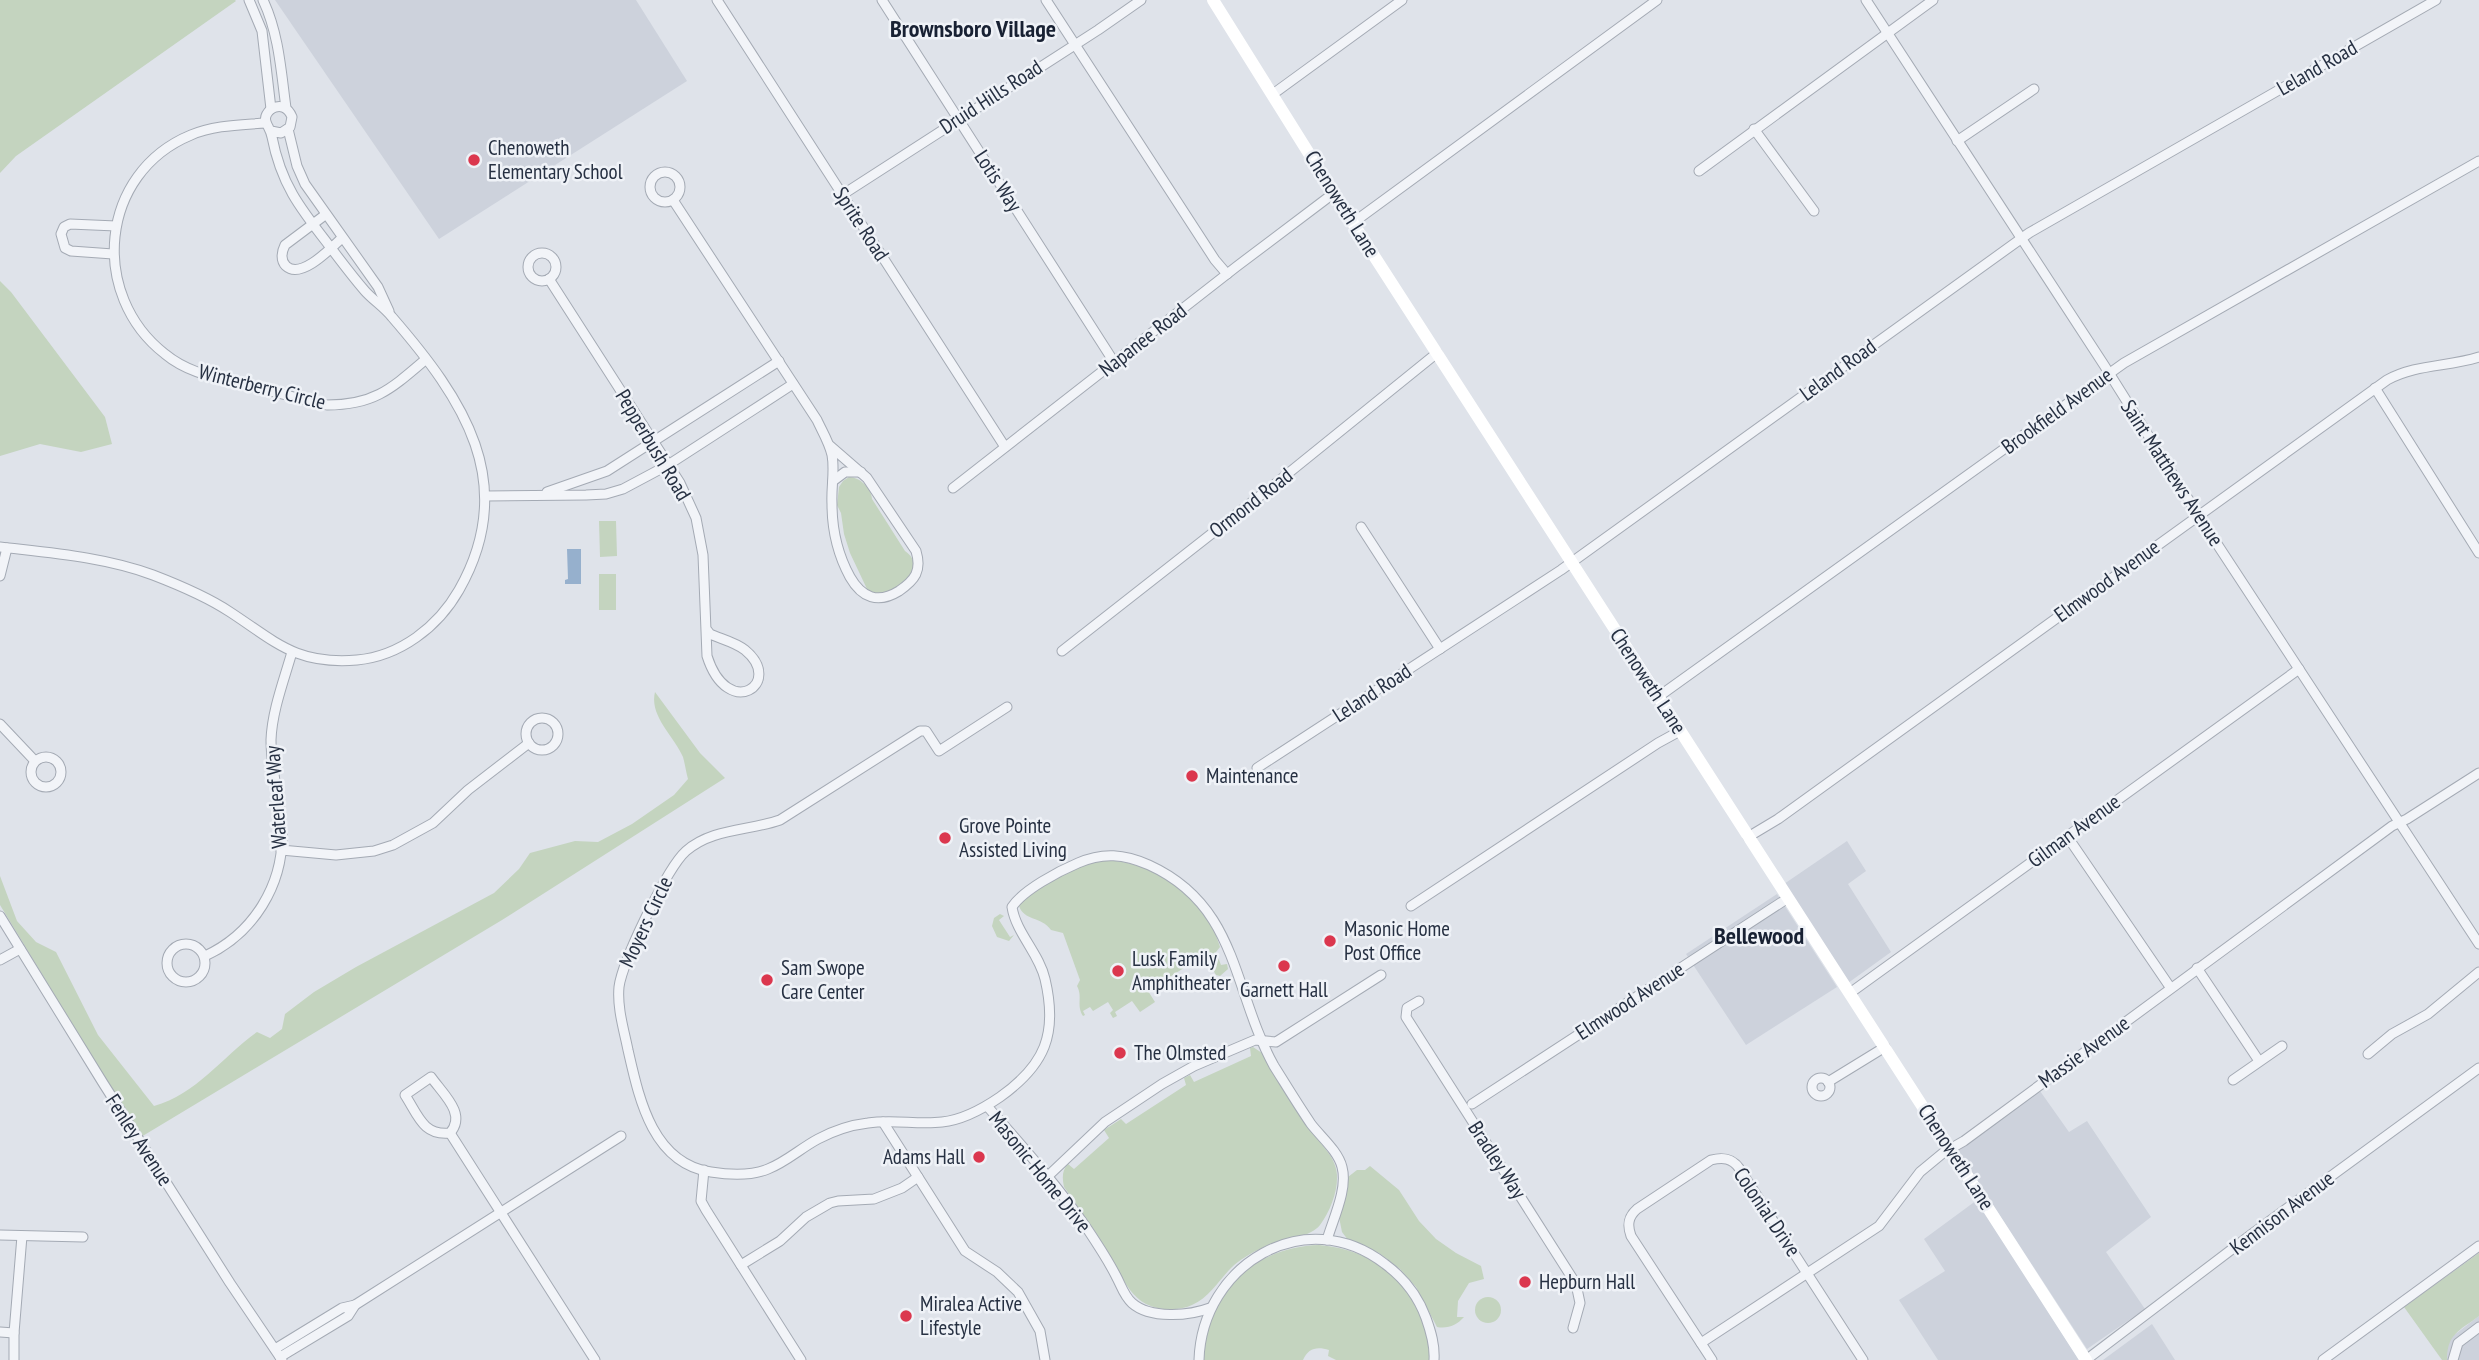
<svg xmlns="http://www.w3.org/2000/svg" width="2479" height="1360" viewBox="0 0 2479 1360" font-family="'PT Sans Narrow',sans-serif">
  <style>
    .built { fill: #cdd2dc }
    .green { fill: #c4d4bf }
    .water { fill: #96b0cd }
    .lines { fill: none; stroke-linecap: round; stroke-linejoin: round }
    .minor-casing { stroke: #a4aab4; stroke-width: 11 }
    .minor { stroke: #f2f4f8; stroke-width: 9 }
    .secondary { stroke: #fff; stroke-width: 12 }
    .poi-dot { fill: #db374e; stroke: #eff2f7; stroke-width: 2.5 }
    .labels { text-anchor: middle; stroke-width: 5; stroke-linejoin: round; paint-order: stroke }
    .street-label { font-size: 21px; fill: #263042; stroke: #eff2f7 }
    .poi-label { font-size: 21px; fill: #263042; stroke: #eff2f7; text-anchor: start }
    .quarter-label { font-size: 24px; font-weight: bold; fill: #182133; stroke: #eff2f7 }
  </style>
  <rect width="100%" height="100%" fill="#dfe3ea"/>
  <!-- built -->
  <g class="built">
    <polygon points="275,0 636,0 687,81 439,239"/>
    <polygon points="1847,841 1866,871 1848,884 1891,952 1848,983 1784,884"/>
    <polygon points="1777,894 1837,987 1746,1045 1686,954"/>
    <polygon points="2040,1091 2069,1132 2087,1121 2151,1217 2106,1252 2145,1309 2087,1349 1958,1151"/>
    <polygon points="1977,1200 2079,1360 1938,1360 1899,1300 1945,1271 1924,1239"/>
    <polygon points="2479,1316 2479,1360 2447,1360 2447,1344 2453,1336"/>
    <polygon points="2152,1324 2175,1360 2103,1360"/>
  </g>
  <!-- green -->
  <g class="green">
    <polygon points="0,0 235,0 236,1 16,156 0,173"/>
    <polygon points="0,281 11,292 105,417 112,444 81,452 40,444 0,456"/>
    <path d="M849,477c11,0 23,12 23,22l33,52c28,19 -15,56 -38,38l-17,-36 -6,-19 -3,-21 -4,-8 2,-18 4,-6z"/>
    <polygon points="599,521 616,521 617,556 600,557"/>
    <rect x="599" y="574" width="17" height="36"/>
    <path d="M655,692l45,61 25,25 -223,142 -361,217 -141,-232v-29l17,45 19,21 20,10 42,83 56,71c43,-12 68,-49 103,-74l13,6 12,-9 3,-15 29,-22 42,-25 138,-74 25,-24 11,-16 45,-12 23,1 34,-18 42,-29 14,-16c-2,-7 -3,-15 -5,-22 -9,-21 -34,-41 -28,-65z"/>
    <path d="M1106,860c50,3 101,36 114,87l-4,5 5,13 6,-1 1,5 -8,7 -4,-1 -12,-20 -56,36 7,11 -15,10 -8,-11 -17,11 2,4 -4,2 -3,-5 3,-3 -5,-8 -15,9 -3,-4 -7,4 2,4 -2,1c-7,-11 0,-19 -6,-30l3,-6 -17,-47 -12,-3c-10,-14 -27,-9 -32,-24l4,-6c26,-18 51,-36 83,-40z"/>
    <polygon points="1000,914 1004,916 999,920 1010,937 1014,935 1009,941 997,937 992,926 994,918"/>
    <path d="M1253,1047l9,6c14,23 27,46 42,69 10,16 32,32 33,53 1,16 -7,37 -17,50 -11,14 -41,14 -58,23 -11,5 -23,12 -31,20 -13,13 -22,30 -39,37 -13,6 -33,6 -46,-1 -21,-11 -30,-41 -43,-60 -12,-20 -26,-38 -39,-57 -2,-9 -2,-17 4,-23l6,5 35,-31 -5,-8 17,-11 5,5 60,-39 -2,-7 6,-3 4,7 57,-26 -1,-8z"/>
    <path d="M1370,1166l29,24 20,31 17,18 20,14 25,13 3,13 -15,4 -11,18 -1,16h7c-7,8 -16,12 -27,10l-21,-40 -16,-18 -21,-16 -31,-13 -6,-8 -3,-15 9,-40 9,-7h8z"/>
    <path d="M1319,1245c65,5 107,51 111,115h-94l-8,-4 1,-6c-12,-4 -21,-2 -26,10h-101c3,-66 51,-113 117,-115z"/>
    <path d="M2479,1253v63c-20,15 -32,18 -32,44h-5l-38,-53z"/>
    <circle cx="1488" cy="1310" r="13"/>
  </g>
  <!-- water -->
  <polygon class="water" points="567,549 581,549 581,584 565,584 565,580 568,579"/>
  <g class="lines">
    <!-- minor casing -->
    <g class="minor-casing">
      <g id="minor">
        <polyline points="249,0 262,31 271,109"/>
        <path d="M263,0c16,34 18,71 23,108"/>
        <polyline points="717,0 1005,447"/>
        <polyline points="882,0 1114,362"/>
        <polyline points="1046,0 1215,260 1227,274"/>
        <polyline points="1866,0 2104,365 2202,521 2479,944"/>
        <polyline points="1273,94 1402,0"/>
        <path d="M265,123c-24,2 -51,2 -74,12 -92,38 -102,160 -26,219 24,20 54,24 84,32 26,6 52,13 78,19 47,0 64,-16 98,-45"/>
        <polyline points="288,129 297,166 305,184 378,287 389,311"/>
        <polyline points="1754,129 1814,211"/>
        <polyline points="1957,141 2034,89"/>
        <polyline points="1699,171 1933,0"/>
        <circle cx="665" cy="187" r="15"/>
        <polyline points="842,195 1098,30 1141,0"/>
        <path d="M673,200l144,220c5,11 12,22 15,35 3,16 -1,32 0,49 0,25 6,51 18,73 12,21 28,27 49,14 16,-11 23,-20 17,-40l-49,-73 -38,-33"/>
        <path d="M325,215l-40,30c-3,6 -5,15 1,21 15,14 45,-18 56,-28"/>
        <polyline points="1354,222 1657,0"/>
        <circle cx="542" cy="267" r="14"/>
        <polyline points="113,254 71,251 65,248 61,234 64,227 70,224 116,226"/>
        <path d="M549,279l131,204 16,35 7,37 4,101c21,66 78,27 38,-6 -10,-8 -24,-11 -35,-16l-3,-4"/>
        <polyline points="2375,388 2479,553"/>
        <polyline points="833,481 845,472 861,472"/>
        <polyline points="953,488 1236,267 1334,193"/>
        <polyline points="547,492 607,471 779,361"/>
        <polyline points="486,496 586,495 606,494 623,489 668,465 793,384"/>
        <polyline points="1361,527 1440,649"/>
        <path d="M0,547c51,6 104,10 153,28 26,10 53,21 77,37 46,30 66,53 127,48 43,-4 81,-33 102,-70 61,-107 4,-191 -67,-273 -8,-10 -19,-17 -27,-26 -13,-15 -25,-31 -37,-47 -28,-36 -47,-60 -56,-107 -2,-12 -13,-17 -1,-28 9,-5 17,-2 21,8l-2,10 -9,6 -10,-2"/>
        <polyline points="0,576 7,548"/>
        <polyline points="1062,651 1275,484 1437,353"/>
        <polyline points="1658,697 2124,363 2479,161"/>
        <path d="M1007,707l-68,44 -13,-20h-6l-140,89c-31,11 -68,8 -94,31 -19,17 -64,111 -67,136 -2,21 5,43 9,63 11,48 24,113 83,122 19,3 40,4 57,-3 18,-7 33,-21 50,-30 15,-8 33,-14 50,-16 25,-4 50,2 74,-1 20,-2 42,-14 58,-25 45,-32 58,-63 45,-118 -6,-26 -29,-46 -33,-72 11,-17 47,-36 66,-44 25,-11 46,-9 71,2 90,41 83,125 125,201 12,19 24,39 37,58 10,13 27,27 31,43 6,22 -9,52 -15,73"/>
        <circle cx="542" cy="734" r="16"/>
        <polyline points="0,724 35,761"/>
        <circle cx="46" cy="772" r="15"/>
        <polyline points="1257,768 1561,570 2029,233 2436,0"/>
        <polyline points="2067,836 2170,987"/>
        <path d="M1748,837l30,-18 609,-439c29,-16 61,-13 92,-23"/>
        <polyline points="281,850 336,855 374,851 393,845 433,823 468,790 529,743"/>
        <polyline points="1411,906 1658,743 1680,731"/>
        <polyline points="0,916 103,1083 230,1283 282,1360"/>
        <circle cx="186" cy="963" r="19"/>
        <path d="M205,956c48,-22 79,-71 77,-125 -2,-30 -11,-60 -11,-91 1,-29 13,-60 21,-88"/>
        <polyline points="0,960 20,949"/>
        <polyline points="2197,968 2259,1061"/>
        <polyline points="1850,993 2299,669"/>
        <polyline points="1419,1001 1407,1008 1406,1017 1576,1284 1580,1303 1573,1328"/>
        <polyline points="2368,1054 2392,1034 2428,1014 2479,972"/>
        <path d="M431,1077c12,17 36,37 19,56 -27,3 -32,-18 -45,-38z"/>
        <circle cx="1821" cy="1087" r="9"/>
        <polyline points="2233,1080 2282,1046"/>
        <polyline points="1828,1082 1885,1047"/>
        <polyline points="1472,1104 1788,898"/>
        <path d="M987,1106c35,40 71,80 101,124 10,15 20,30 28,46 5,9 8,20 16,27 18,16 57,13 78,5"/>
        <polyline points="883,1122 965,1251 997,1272 1018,1292 1040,1331 1045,1360"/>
        <polyline points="450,1133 595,1360"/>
        <polyline points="704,1170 701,1201 706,1210 801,1360"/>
        <polyline points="1048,1176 1105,1122 1162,1084 1194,1066 1255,1040 1276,1042 1381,975"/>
        <polyline points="0,1235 83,1237"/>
        <polyline points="741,1265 780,1241 806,1217 830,1203 838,1201 874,1199 902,1188 918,1177"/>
        <polyline points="355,1305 621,1136"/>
        <polyline points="0,1332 14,1333"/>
        <polyline points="1701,1343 1879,1226 1920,1172 1943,1153 1964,1141 2392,826 2407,819 2479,773"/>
        <polyline points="275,1349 342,1308 355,1305 348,1316 280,1357"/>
        <polyline points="14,1360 14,1333 22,1236"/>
        <path d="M1199,1360c3,-95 106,-158 186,-96 19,14 33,32 41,54 5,14 9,27 8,42"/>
        <path d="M1712,1360l-81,-124c-4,-11 -3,-19 6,-27l74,-49c12,-3 21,-2 28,8l124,192"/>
        <polyline points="2086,1360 2252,1234 2479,1068"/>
        <polyline points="2323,1360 2479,1246"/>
        <polyline points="2453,1360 2458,1343 2479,1327"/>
      </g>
    </g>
    <!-- minor -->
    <use href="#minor" class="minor"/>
    <!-- secondary -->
    <polyline class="secondary" points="1213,0 1338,200 2086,1360"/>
  </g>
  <!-- markers -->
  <g class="poi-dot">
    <circle cx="474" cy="160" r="7"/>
    <circle cx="1192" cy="776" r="7"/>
    <circle cx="945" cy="838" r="7"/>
    <circle cx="1330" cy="941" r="7"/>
    <circle cx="1284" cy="966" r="7"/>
    <circle cx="1118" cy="971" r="7"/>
    <circle cx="767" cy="980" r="7"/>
    <circle cx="1120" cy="1053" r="7"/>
    <circle cx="979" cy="1157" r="7"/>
    <circle cx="1525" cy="1282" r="7"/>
    <circle cx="906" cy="1316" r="7"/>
  </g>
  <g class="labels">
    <!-- street labels -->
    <g class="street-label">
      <text transform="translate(2317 68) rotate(-30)" y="7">Leland Road</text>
      <text transform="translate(991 97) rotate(-33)" y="7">Druid Hills Road</text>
      <text transform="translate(998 181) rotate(57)" y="7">Lotis Way</text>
      <text transform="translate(1342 204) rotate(58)" y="7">Chenoweth Lane</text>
      <text transform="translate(861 224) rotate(57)" y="7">Sprite Road</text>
      <text transform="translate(1143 340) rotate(-38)" y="7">Napanee Road</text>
      <text transform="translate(1838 370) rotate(-36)" y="7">Leland Road</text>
      <text transform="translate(262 387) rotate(14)" y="7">Winterberry Circle</text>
      <text transform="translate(2057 411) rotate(-36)" y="7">Brookfield Avenue</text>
      <text transform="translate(653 445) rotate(59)" y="7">Pepperbush Road</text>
      <text transform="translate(2172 473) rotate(57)" y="7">Saint Matthews Avenue</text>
      <text transform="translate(1251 503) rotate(-38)" y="7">Ormond Road</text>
      <text transform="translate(2107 581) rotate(-36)" y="7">Elmwood Avenue</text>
      <text transform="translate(1648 681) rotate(57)" y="7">Chenoweth Lane</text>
      <text transform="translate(1372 693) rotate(-33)" y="7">Leland Road</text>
      <text transform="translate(276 797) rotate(-94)" y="7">Waterleaf Way</text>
      <text transform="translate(2074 831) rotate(-36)" y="7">Gilman Avenue</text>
      <text transform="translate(646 922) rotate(-65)" y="7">Moyers Circle</text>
      <text transform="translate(1630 1001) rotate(-33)" y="7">Elmwood Avenue</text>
      <text transform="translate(2084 1052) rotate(-36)" y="7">Massie Avenue</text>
      <text transform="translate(139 1140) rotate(57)" y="7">Fenley Avenue</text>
      <text transform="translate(1956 1157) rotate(57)" y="7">Chenoweth Lane</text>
      <text transform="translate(1497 1160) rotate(57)" y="7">Bradley Way</text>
      <text transform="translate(1040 1172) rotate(51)" y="7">Masonic Home Drive</text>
      <text transform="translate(1767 1212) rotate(56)" y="7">Colonial Drive</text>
      <text transform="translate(2282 1213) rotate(-37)" y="7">Kennison Avenue</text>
    </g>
    <!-- poi labels -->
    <g class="poi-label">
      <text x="488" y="155">Chenoweth<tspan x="488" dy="24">Elementary School</tspan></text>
      <text x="1206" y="783">Maintenance</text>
      <text x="959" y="833">Grove Pointe<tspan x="959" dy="24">Assisted Living</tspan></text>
      <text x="1344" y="936">Masonic Home<tspan x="1344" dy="24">Post Office</tspan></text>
      <text x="1132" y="966">Lusk Family<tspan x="1132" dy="24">Amphitheater</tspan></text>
      <text x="781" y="975">Sam Swope<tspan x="781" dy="24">Care Center</tspan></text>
      <text x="1284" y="997" text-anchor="middle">Garnett Hall</text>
      <text x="1134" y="1060">The Olmsted</text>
      <text x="965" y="1164" text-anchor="end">Adams Hall</text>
      <text x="1539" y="1289">Hepburn Hall</text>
      <text x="920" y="1311">Miralea Active<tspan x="920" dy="24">Lifestyle</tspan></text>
    </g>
    <!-- quarter labels -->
    <g class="quarter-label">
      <text x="973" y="37">Brownsboro Village</text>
      <text x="1759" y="944">Bellewood</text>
    </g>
  </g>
</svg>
